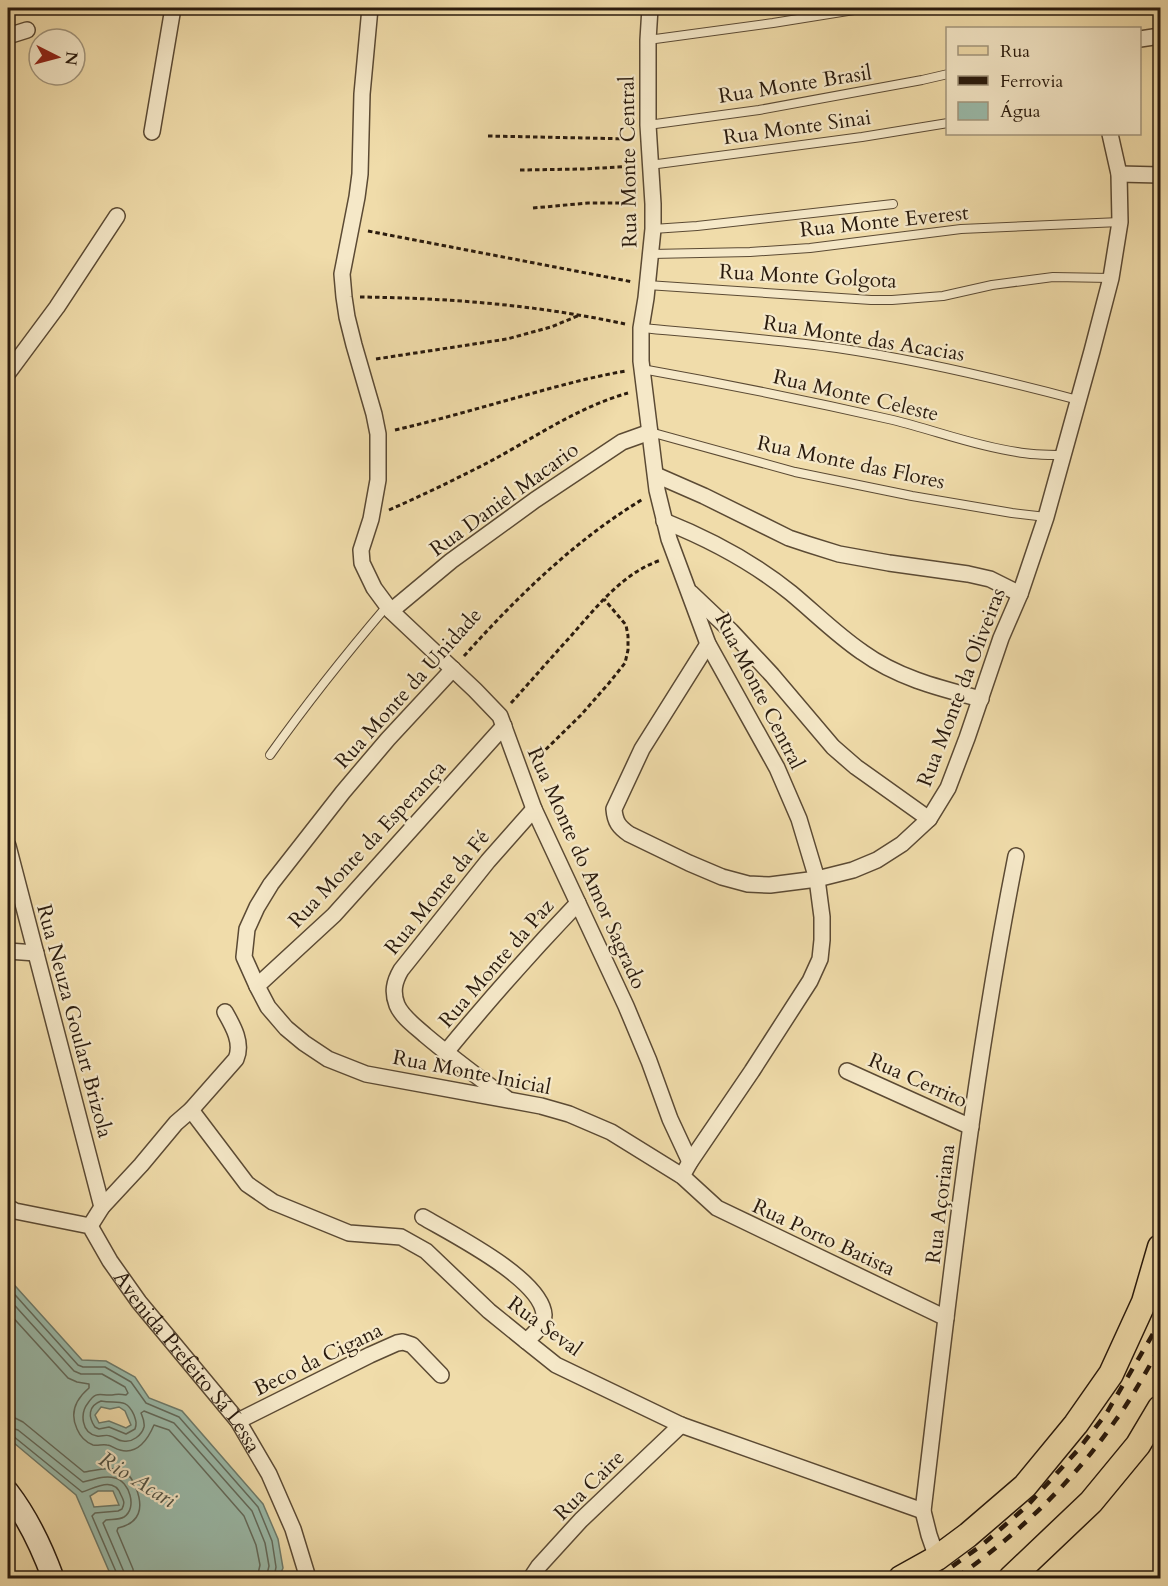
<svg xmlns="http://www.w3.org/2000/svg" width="1168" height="1586" viewBox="0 0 1168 1586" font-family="Cardo,serif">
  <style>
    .water { fill: #9abbab; stroke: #6d7b6c; stroke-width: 1.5; fill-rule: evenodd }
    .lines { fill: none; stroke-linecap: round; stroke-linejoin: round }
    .shore { stroke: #626a5c; stroke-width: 1.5 }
    .lane-casing { stroke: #5b4a34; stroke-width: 10 }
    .street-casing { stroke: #5b4a34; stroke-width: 18 }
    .secondary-casing { stroke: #291a0d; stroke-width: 24 }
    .primary-casing { stroke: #291a0d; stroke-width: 27 }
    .path { stroke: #291a0d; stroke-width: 3; stroke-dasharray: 4.5 3; stroke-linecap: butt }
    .lane { stroke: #f5e8c8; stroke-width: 8 }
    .street { stroke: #f5e8c8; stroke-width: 15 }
    .secondary { stroke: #f5e8c8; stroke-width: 21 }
    .primary { stroke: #f0dcaa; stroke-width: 24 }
    .rail { stroke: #291a0d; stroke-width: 4.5; stroke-dasharray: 10 10; stroke-linecap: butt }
    .labels { text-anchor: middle; stroke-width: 4.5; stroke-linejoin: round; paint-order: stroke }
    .street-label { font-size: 21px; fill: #291a0d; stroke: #f5e8c8 }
    .water-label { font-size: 22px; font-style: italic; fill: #515244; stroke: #f5e8c8 }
  </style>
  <rect width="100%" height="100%" fill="#f0dcaa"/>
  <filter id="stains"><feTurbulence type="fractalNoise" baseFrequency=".00333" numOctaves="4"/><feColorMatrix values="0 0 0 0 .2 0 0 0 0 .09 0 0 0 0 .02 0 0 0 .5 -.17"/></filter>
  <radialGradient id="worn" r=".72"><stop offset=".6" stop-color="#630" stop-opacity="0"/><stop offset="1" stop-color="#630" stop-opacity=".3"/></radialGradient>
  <!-- water -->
  <path class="water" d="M8,1278l74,82 24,1 29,16 14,21 33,13 81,93 15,35 5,29 -4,10h-167l-36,-83 -68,-57zM101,1407l9,2 9,-2 6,4 6,14 -5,3 -17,-7 -10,2 -4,-8zM98,1491h15l6,14 -25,2 -4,-11z"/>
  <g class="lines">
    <!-- shore -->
    <g class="shore">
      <polyline points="8,1287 78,1365 83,1367 105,1367 131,1382 146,1403 179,1417 258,1507 272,1541 276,1567 274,1578"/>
      <path d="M8,1298l66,73 7,3h21l23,13 3,6 -2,2c-6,-1 -9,-1 -14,0 -12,1 -15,-5 -24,8 -8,10 -7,30 9,33 4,1 9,-2 13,0 5,1 8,5 13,5 9,2 19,-6 21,-14 1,-5 -1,-9 -3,-14l3,-2 30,12 78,88 13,32 4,23 -3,12"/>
      <path d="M8,1312l60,66 9,4 12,2v4c-13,11 -20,24 -12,41 3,7 8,13 16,16 5,1 9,-1 14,0 4,0 8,4 13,5 18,5 28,-11 34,-25l15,5 75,86 12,29 4,20 -3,13"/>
      <path d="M101,1401c16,3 25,-4 33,14 2,6 3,8 1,14l-9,5 -17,-7 -10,2 -4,-2c-7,-10 -7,-21 6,-26z"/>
      <path d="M8,1418h7l8,4 61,50c12,-2 26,-6 38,-1 8,3 11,10 14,17 8,20 4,35 -18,40l-1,3 16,38 1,9"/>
      <path d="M8,1427l10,3 65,52c11,-2 21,-7 32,-4 14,3 23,30 9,39 -5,3 -13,2 -18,3l-3,3 21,49 1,6"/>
      <path d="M8,1434l5,2 69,56c13,-4 32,-16 39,3 3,6 4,8 1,14l-4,2 -23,2 -3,3 25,58 1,4"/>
    </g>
    <!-- lane casing -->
    <g class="lane-casing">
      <g id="lane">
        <polyline points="648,40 773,23 854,10 881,8"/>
        <polyline points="648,125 759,110 922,80 948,74"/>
        <polyline points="650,165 862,137 948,123"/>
        <polyline points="653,229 697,226 893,204"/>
        <polyline points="651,254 750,252 810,248 961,229 1120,222"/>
        <polyline points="647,285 871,300 892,300 943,296 992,285 1053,277 1111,278"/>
        <path d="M641,328c66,6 131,11 196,20 81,12 162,31 241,52"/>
        <path d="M642,369c84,15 168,32 251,51 41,10 82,26 124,32 15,3 30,3 46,3"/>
        <polyline points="650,432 795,472 912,496 1012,513 1046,517"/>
        <path d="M270,755c37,-52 76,-101 117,-149"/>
      </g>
    </g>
    <!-- street casing -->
    <g class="street-casing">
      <g id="street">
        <polyline points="370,8 362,94 360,174 357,197 342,274 344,297 347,317 354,345 374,414 378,434 378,480 371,519 361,550 362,563 374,588 391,611 475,690 500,716 534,809 626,1006 649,1061 670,1119 690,1162"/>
        <polyline points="650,8 648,40 648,125 653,204 653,229 646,298 641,328 641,361 657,490 669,539 708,644 777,768 799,819 817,879 822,917 822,940 820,959 810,981 752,1071 690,1162 682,1176"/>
        <polyline points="8,36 27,30"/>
        <polyline points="1140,39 1160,36"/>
        <polyline points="152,132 173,8"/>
        <polyline points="1119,174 1160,175"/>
        <polyline points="8,373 57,307 117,216"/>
        <polyline points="656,475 704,496 789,538 807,544 839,554 889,563 968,574 990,579 1020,594"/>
        <path d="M664,521c45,18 90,42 127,72 24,20 46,42 71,59 36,26 77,36 119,47"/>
        <polyline points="691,593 731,631 772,675 833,747 856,767 929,819"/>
        <polyline points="391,611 451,561 535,500 622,442 650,432"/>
        <path d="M708,644l-66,105 -28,60c1,13 5,18 15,25l60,29 33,14 26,7 22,1 47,-6 36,-9 24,-10 25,-16 27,-25 19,-31 19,-50 34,-100 19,-44 26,-77 46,-166 19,-73 9,-56 -1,-48 -9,-40"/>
        <polyline points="453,669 388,739 343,792 271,884 257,907 247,929 244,957 257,986 268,1007 286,1028 304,1043 328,1059 366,1074 541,1106 569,1114 611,1132 682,1176 717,1208 946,1318"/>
        <polyline points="8,846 102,1207"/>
        <polyline points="8,951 36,953"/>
        <polyline points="257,986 334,915 504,726"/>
        <path d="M446,1052c42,-51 86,-101 132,-149"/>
        <polyline points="847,1071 971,1127"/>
        <path d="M506,1098c-28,-21 -55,-41 -81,-63 -10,-9 -23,-18 -28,-30 -5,-13 -3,-23 4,-35l87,-109 46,-52"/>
        <polyline points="191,1110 247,1184 273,1202 349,1233 401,1237 426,1251 489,1311 526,1341 556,1365 681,1425 923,1511"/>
        <path id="s1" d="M8,1207l7,4 75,15 20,35 29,41 99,119 31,53 24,55 15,49"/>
        <path d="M423,1217c29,17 119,62 121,98 0,11 -11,20 -18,26"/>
        <path d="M90,1226l12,-19 39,-42 35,-42 15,-13 45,-51c7,-16 -3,-33 -11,-47"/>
        <polyline points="238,1421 370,1355 397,1343 403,1342 412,1345 441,1375"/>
        <path d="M937,1558l-8,-23 -6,-24c26,-219 50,-439 93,-655"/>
        <polyline points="531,1578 539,1566 581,1520 681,1425"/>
      </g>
    </g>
    <!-- secondary casing -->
    <g class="secondary-casing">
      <path id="secondary" d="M8,1492c20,26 34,56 45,86"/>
    </g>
    <!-- primary casing -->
    <g class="primary-casing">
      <g id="primary">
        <polyline points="901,1578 937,1558 968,1535 1025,1486 1076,1424 1111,1374 1144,1302 1160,1247"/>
        <polyline points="1011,1578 1091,1502 1138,1445 1160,1408"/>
      </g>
    </g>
    <!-- path -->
    <g class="path">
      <polyline points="488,136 633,139"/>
      <polyline points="520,170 584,169 635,166"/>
      <polyline points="533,208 588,203 636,203"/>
      <polyline points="368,231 633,282"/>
      <path d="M360,297c89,1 178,8 265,27"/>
      <polyline points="376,359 507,339 551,327 580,315"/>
      <path d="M395,430c48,-11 94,-25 142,-38 29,-8 59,-16 89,-21"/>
      <path d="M389,510c34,-15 67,-31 100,-48 45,-24 89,-55 139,-69"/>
      <path d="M464,656c53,-59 111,-116 179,-157"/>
      <path d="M511,703c20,-22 39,-44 59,-66 26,-29 52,-64 91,-77"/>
      <polyline points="535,760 581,715 609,683 625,663 628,650 628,636 626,625 604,599"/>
    </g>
    <!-- lane -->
    <use href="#lane" class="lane"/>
    <!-- street -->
    <use href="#street" class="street"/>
    <!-- secondary -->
    <use href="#secondary" class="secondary"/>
    <!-- primary -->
    <use href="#primary" class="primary"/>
    <!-- rail -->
    <g class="rail">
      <polyline points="936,1578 982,1545 1027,1506 1077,1451 1106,1414 1160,1322"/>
      <path d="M956,1578c61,-43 116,-95 159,-157 17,-23 31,-49 45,-74"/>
    </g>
  </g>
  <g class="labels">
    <!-- street labels -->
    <g class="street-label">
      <text transform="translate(795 84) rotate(-9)" y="7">Rua Monte Brasil</text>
      <text transform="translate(797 127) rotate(-8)" y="7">Rua Monte Sinai</text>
      <text transform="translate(628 162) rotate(-91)" y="7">Rua Monte Central</text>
      <text transform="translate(884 221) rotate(-6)" y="7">Rua Monte Everest</text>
      <text transform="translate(808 276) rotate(3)" y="7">Rua Monte Golgota</text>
      <text transform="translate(864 338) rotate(9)" y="7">Rua Monte das Acacias</text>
      <text transform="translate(856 395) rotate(13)" y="7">Rua Monte Celeste</text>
      <text transform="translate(851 462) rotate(12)" y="7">Rua Monte das Flores</text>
      <text transform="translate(504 499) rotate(-36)" y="7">Rua Daniel Macario</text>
      <text transform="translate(961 687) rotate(-69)" y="7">Rua Monte da Oliveiras</text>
      <text transform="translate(408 688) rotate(-48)" y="7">Rua Monte da Unidade</text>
      <text transform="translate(760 691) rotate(63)" y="7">Rua Monte Central</text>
      <text transform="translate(367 844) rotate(-47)" y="7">Rua Monte da Esperança</text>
      <text transform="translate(587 868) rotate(66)" y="7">Rua Monte do Amor Sagrado</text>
      <text transform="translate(437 892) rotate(-51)" y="7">Rua Monte da Fé</text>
      <text transform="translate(496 963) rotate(-49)" y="7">Rua Monte da Paz</text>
      <text transform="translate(75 1021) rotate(75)" y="7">Rua Neuza Goulart Brizola</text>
      <text transform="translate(472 1072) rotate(11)" y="7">Rua Monte Inicial</text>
      <text transform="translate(918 1080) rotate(24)" y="7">Rua Cerrito</text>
      <text transform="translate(940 1204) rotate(-83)" y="7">Rua Açoriana</text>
      <text transform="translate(824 1237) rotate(25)" y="7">Rua Porto Batista</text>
      <text transform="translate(545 1326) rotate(36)" y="7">Rua Seval</text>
      <text transform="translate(318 1359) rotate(-26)" y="7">Beco da Cigana</text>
      <text dy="7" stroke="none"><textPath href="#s1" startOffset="252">Avenida Prefeito Sá Lessa</textPath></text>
      <text transform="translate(589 1485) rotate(-45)" y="7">Rua Caire</text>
    </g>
    <!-- water labels -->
    <g class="water-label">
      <text transform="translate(138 1479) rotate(32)" y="8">Rio Acari</text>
    </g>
  </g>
  <!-- margin -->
  <rect width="1168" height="1586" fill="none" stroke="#f0dcaa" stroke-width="30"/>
  <rect x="9" y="9" width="1150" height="1568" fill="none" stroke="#291a0d" stroke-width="3"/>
  <rect x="15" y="15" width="1138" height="1556" fill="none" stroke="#291a0d" stroke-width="1.5"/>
  <!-- legend -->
  <rect x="946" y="27" width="195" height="108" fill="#f5e8c8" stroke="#a3967d" stroke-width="1.5"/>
  <rect x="958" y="46" width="30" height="9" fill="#f0dcaa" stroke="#a3967d" stroke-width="1.5"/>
  <text x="1000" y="57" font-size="18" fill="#291a0d">Rua</text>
  <rect x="958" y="76" width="30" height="9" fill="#291a0d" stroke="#a3967d" stroke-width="1.5"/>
  <text x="1000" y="87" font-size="18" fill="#291a0d">Ferrovia</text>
  <rect x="958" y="102" width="30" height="18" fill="#9abbab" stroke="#a3967d" stroke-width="1.5"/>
  <text x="1000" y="117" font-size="18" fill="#291a0d">Água</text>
  <!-- north arrow -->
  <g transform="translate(57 57) rotate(96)"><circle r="28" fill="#f5e8c8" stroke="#a3967d" stroke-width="1.5"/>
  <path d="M0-4.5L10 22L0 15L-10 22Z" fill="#8f2418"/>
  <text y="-9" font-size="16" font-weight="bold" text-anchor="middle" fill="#291a0d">N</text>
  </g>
  <rect width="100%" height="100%" filter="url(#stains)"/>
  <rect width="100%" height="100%" fill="url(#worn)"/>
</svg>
